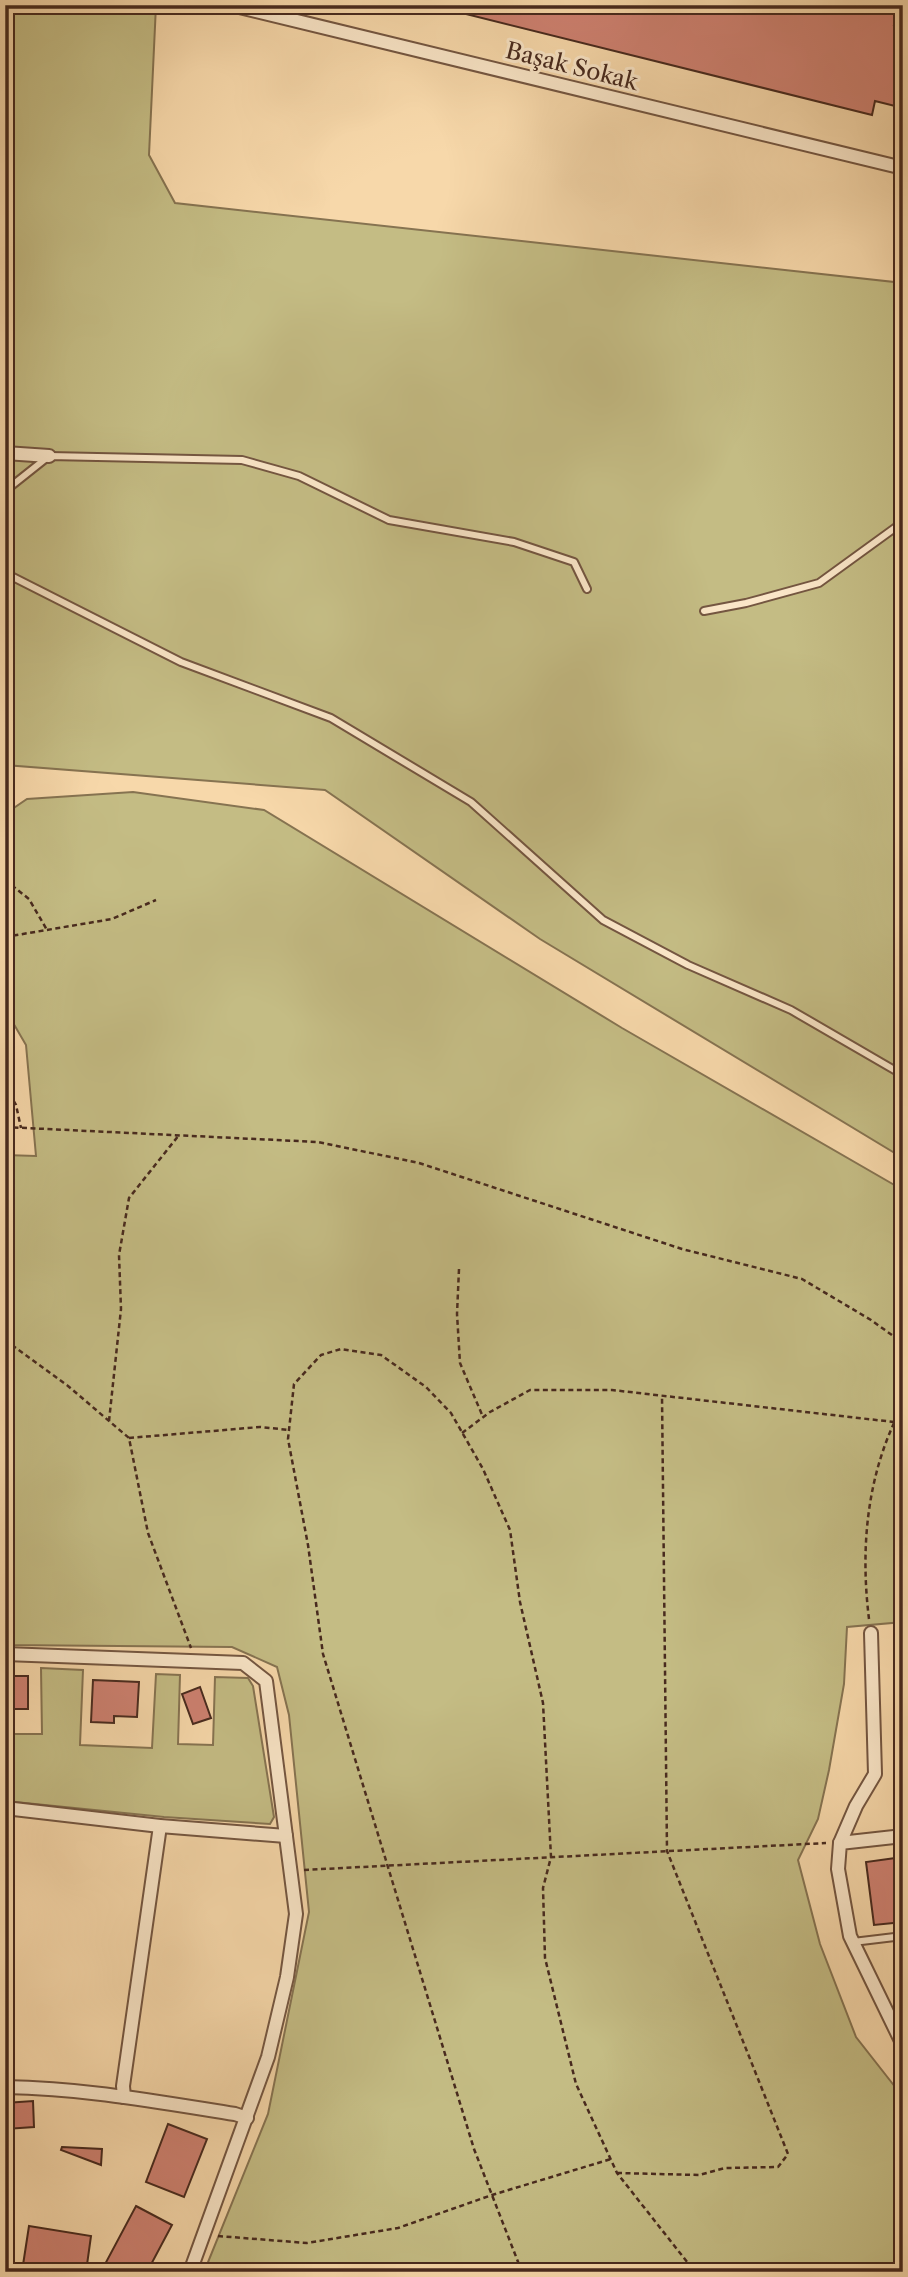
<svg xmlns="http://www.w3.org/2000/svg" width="908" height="2277" viewBox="0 0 908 2277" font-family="'Libre Caslon Text',serif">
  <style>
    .green { fill: #c4bc84; stroke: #867351; stroke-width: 2 }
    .building { fill: #ce8171; stroke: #482a1e; stroke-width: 2 }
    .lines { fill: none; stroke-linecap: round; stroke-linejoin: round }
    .service-casing { stroke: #745641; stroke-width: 10 }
    .minor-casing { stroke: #745641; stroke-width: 16 }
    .path { stroke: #482a1e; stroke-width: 2.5; stroke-dasharray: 5 3.5; stroke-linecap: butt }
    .service { stroke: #fae6c8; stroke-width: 6 }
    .minor { stroke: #fae6c8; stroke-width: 12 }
    .labels { text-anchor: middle; stroke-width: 6; stroke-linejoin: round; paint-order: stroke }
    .street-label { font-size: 23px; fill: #482a1e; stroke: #fae6c8 }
  </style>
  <rect width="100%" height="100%" fill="#f7d8aa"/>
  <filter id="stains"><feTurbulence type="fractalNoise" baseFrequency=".00286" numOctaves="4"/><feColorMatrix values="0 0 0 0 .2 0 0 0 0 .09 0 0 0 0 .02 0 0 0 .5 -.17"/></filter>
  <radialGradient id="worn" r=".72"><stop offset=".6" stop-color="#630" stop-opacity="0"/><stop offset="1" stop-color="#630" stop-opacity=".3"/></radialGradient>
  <!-- green -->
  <g class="green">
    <polygon points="5,5 156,5 149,155 175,203 903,283 903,1158 540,939 325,790 5,765"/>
    <polygon points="133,792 264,810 622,1028 903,1190 903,1622 847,1627 844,1684 829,1770 818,1819 798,1860 820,1944 856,2037 903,2097 903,2272 204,2272 268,2114 309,1912 289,1715 277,1667 232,1647 5,1645 5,1155 36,1156 26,1045 5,1009 5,814 27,799"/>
    <polygon points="41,1668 83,1670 80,1745 152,1748 156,1674 180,1675 178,1744 213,1745 215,1677 248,1678 253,1686 274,1817 270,1824 164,1817 5,1801 5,1734 42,1734"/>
  </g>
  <!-- building -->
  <g class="building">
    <polygon points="451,5 899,5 894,25 903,26 903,108 875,101 872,115 450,10"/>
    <rect x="5" y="1676" width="23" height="33"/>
    <polygon points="93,1680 139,1682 137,1717 114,1716 114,1723 91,1722"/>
    <polygon points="200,1687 211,1718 193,1724 182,1694"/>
    <polygon points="903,1857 903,1922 874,1925 866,1862"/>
    <polygon points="33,2101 34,2127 6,2129 5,2103"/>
    <polygon points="168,2124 207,2139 184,2197 146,2182"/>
    <polygon points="62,2147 102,2149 101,2165 61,2150"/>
    <polygon points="136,2206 172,2225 147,2272 115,2272 104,2266"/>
    <polygon points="29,2226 91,2236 86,2272 62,2272 23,2265"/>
  </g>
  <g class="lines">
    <!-- service casing -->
    <g class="service-casing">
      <g id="service">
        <polyline points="5,491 49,456 242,460 299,476 389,520 514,542 574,562 587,589"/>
        <polyline points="5,573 181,662 331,718 471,802 603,920 688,965 791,1010 903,1075"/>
        <polyline points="704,611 746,603 819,583 903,522"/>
        <polyline points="853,1942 903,1936"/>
      </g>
    </g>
    <!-- minor casing -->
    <g class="minor-casing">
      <g id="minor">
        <polyline points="231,5 903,168"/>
        <polyline points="5,453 49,456"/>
        <polyline points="5,1654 243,1663 266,1681 296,1914 287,1977 268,2057 190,2272"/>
        <polyline points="5,1808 160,1826 286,1836"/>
        <polyline points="903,1836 840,1843 838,1869 850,1936 903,2045"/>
        <polyline points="840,1843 856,1806 875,1774 871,1633"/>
        <path d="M5,2087c78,1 154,15 230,27l12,4"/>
        <polyline points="124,2097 123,2086 160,1826"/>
      </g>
    </g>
    <!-- path -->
    <g class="path">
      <polyline points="5,880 29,899 47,930"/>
      <polyline points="5,937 112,919 156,900"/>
      <polyline points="5,1086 16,1105 21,1128"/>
      <polyline points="5,1127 318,1142 419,1163 682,1249 802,1279 871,1320 903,1343"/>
      <polyline points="459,1269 457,1314 460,1363 483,1417"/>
      <polyline points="5,1340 68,1386 129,1438 148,1533 191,1648"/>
      <polyline points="109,1421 121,1309 119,1255 129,1198 179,1135"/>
      <polyline points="462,1433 490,1412 530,1390 612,1390 894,1422"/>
      <polyline points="129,1438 260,1427 289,1430"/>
      <path d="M869,1619c-9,-73 -2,-148 34,-214"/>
      <polyline points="304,1870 826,1843"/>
      <polyline points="617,2173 699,2175 725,2168 778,2167 788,2154 667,1851 662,1396"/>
      <polyline points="218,2236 307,2243 398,2228 492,2195 611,2159"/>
      <polyline points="522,2272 474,2149 323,1654 308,1545 288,1439 294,1384 321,1355 341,1349 381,1355 426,1387 451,1413 483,1469 510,1530 520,1602 543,1703 551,1857 543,1888 545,1958 576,2084 617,2173 695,2272"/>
    </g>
    <!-- service -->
    <use href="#service" class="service"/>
    <!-- minor -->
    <use href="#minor" class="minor"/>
  </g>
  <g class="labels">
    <!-- street labels -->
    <g class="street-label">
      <text transform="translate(572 66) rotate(14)" y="8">Başak Sokak</text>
    </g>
  </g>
  <!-- margin -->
  <rect width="908" height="2277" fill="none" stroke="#f7d8aa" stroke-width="28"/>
  <rect x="7" y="7" width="894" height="2263" fill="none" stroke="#482a1e" stroke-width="3.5"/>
  <rect x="14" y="14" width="880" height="2249" fill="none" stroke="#482a1e" stroke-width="2"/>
  <rect width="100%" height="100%" filter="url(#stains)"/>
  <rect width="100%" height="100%" fill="url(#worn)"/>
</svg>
